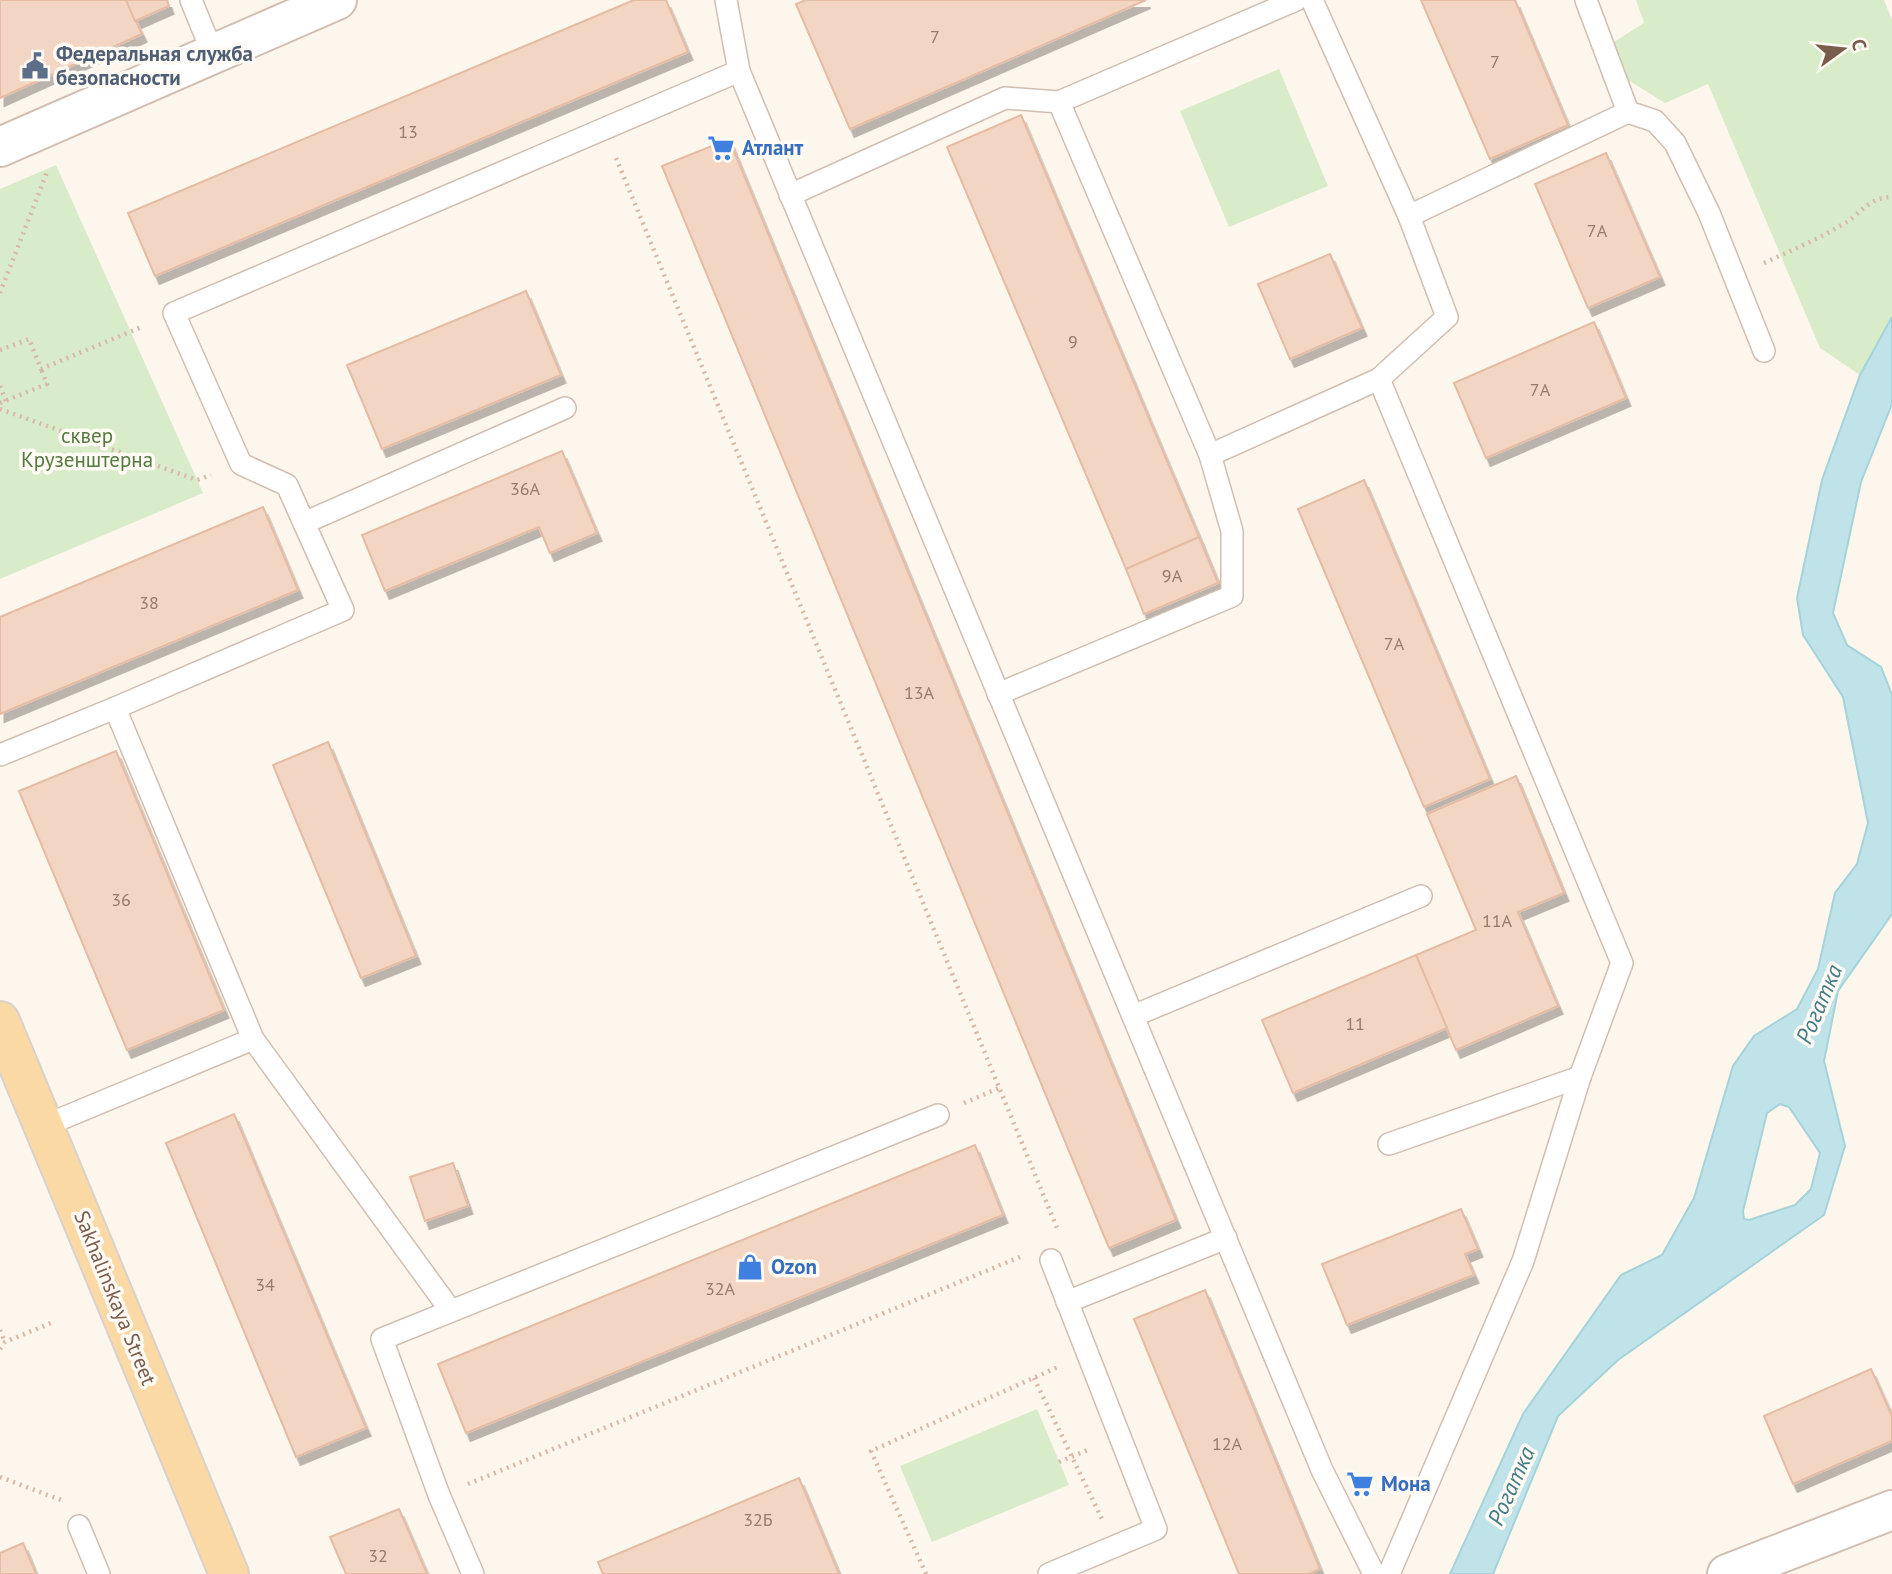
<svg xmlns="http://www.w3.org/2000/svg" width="1892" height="1574" viewBox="0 0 1892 1574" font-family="'PT Sans',sans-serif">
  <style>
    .green { fill: #d8ecc9 }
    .water { fill: #bfe3e8; stroke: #a5d3da; stroke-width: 2; fill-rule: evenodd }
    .building { fill: #f3d5c3; stroke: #e6bba3; stroke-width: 2; filter: url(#shadow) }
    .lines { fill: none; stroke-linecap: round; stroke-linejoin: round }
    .service-casing { stroke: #d1beb0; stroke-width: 24 }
    .minor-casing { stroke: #d1beb0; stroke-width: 42 }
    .primary-casing { stroke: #dad1cd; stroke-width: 42 }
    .path { stroke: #d9b8a5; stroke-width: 4.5; stroke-dasharray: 2 5; stroke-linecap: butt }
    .service { stroke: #fff; stroke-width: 21 }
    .minor { stroke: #fff; stroke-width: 38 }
    .primary { stroke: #fbd9a5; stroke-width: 38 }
    .labels { text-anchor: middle; stroke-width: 7; stroke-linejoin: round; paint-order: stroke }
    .number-label { font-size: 18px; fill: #987a6a }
    .service-label { font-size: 21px; font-weight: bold; fill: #4e5e75; stroke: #fffaf3; text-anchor: start }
    .shop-label { font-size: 21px; font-weight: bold; fill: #366cbe; stroke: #fffaf3; text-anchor: start }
    .park-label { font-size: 21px; fill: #537a41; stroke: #fffaf3 }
    .street-label { font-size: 21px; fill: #7a5c4d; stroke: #fffaf3 }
    .water-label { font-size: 23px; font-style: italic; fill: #437c86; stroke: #fffaf3 }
  </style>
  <defs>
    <filter id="shadow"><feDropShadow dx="4.5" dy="8" stdDeviation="0" flood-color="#0004"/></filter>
  </defs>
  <rect width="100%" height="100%" fill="#fdf6ec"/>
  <!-- green -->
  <g class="green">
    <polygon points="1636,0 1884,0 1892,20 1892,317 1860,375 1820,348 1708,84 1665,103 1628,80 1614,42 1644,23"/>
    <polygon points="1279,69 1328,186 1229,227 1180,111"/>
    <polygon points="56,165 203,493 0,579 0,189"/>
    <polygon points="1037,1409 1069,1485 932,1542 900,1466"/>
  </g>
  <!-- water -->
  <path class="water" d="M1892,317v87l-31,78 -28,131 14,32 34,22 11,28v219l-54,77 -14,70 21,85 -21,69 -206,145 -60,56 -65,158h-43l73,-160 98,-139 41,-20 32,-57 39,-132 21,-30 43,-27 21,-40 17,-76 22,-29 11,-41 -25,-126 -40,-62 -6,-37 25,-118 38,-105zM1780,1104l9,3 31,46 -9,36 -16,16 -46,15 -5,-1 -1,-8 24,-98z"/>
  <!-- building -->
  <g class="building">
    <polygon points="0,0 126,0 142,34 0,98"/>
    <polygon points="126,0 167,0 169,6 135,21"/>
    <polygon points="634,0 666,0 688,52 155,276 128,213"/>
    <polygon points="806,0 1146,0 850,129 796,4"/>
    <polygon points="1421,0 1515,0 1568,125 1490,159"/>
    <polygon points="1021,115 1199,537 1126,569 947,147"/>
    <polygon points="729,139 1176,1220 1109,1248 662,166"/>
    <polygon points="1606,153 1660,277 1588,308 1535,184"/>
    <polygon points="1330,254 1362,328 1290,359 1258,284"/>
    <polygon points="526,291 561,375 382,449 347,365"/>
    <polygon points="1594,322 1626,398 1486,458 1454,383"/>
    <polygon points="562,451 597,533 550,553 539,527 385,591 362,535"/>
    <polygon points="1364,480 1490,779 1424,807 1298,509"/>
    <polygon points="263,507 298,590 0,714 0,617"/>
    <polygon points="1199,537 1218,583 1144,614 1126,569"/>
    <polygon points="328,742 416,956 361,978 273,765"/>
    <polygon points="116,751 224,1010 127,1050 19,791"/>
    <polygon points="1516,776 1564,893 1518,912 1558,1006 1456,1050 1416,955 1476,930 1427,814"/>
    <polygon points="1416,955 1447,1028 1293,1093 1262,1020"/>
    <polygon points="234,1114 366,1428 296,1457 166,1143"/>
    <polygon points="975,1145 1003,1215 466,1433 438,1364"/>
    <polygon points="453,1163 468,1206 425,1221 410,1177"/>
    <polygon points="1461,1209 1478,1249 1465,1254 1474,1275 1347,1325 1322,1264"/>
    <polygon points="1205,1290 1320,1569 1309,1574 1239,1574 1134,1319"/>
    <polygon points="1871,1369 1892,1416 1892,1441 1793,1484 1764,1416"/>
    <polygon points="799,1478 839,1574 603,1574 598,1562"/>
    <polygon points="399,1509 427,1574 346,1574 330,1537"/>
    <polygon points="23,1543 36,1574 0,1574 0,1553"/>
  </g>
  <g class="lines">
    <!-- service casing -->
    <g class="service-casing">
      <g id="service">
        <polyline points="191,0 213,54"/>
        <polyline points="726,0 739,71 1322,1470 1374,1574"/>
        <polyline points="1586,0 1628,112 1655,121 1675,143 1709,213 1764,351"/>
        <polyline points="1059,102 1210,455 1379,379 1447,317 1409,216 1312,0"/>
        <polyline points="790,195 1005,98 1059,102 1296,0"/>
        <polyline points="1409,216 1628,112"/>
        <polyline points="1379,379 1622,963 1580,1077 1523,1261 1389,1574"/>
        <polyline points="304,523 287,485 241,464 174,313 739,71"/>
        <polyline points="998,694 1232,596 1232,531 1210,455"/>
        <polyline points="115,708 253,1039 451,1311"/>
        <polyline points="0,755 115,708 343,610 304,523 565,408"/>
        <polyline points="1133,1016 1421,896"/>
        <polyline points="44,1126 253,1039"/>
        <polyline points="1389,1144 1580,1077"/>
        <polyline points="1067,1302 1226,1238"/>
        <polyline points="79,1526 99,1574"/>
        <polyline points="473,1574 439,1495 382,1339 938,1115"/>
        <polyline points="1049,1574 1156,1529 1051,1260"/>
      </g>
    </g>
    <!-- minor casing -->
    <g class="minor-casing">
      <g id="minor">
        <polyline points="0,147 337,0"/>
        <polyline points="1727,1574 1892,1510"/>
      </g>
    </g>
    <!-- primary casing -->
    <g class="primary-casing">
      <polyline id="primary" points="0,1021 229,1574"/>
    </g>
    <!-- path -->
    <g class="path">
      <polyline points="616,158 1057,1228"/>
      <path d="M1764,263c26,-12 52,-23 76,-37 21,-11 26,-28 52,-29"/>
      <polyline points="0,293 47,172"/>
      <polyline points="0,350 29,339 41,369 144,326"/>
      <polyline points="0,386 6,401"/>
      <polyline points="0,403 47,384 41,369"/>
      <polyline points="0,409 197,480 211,475"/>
      <polyline points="964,1103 999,1088"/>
      <polyline points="0,1330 5,1342"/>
      <polyline points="0,1349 5,1342 51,1323"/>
      <polyline points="1034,1378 1102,1519"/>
      <polyline points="1059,1462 1090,1449"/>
      <polyline points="0,1477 61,1500"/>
      <polyline points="468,1484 1020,1257"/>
      <polyline points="926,1574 871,1451 1058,1367"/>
    </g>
    <!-- service -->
    <use href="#service" class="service"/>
    <!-- minor -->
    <use href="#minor" class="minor"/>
    <!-- primary -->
    <use href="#primary" class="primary"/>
  </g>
  <!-- icons -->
  <defs>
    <g id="civic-bare" transform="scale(2.1)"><path d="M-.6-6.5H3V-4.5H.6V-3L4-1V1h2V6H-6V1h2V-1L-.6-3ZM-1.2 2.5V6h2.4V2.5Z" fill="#5c6f8a" stroke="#fffaf3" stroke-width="2.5" paint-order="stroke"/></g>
    <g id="supermarket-bare" transform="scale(2.1)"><path d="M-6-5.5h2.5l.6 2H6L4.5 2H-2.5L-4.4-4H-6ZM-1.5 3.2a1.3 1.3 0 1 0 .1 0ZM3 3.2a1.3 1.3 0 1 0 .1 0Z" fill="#3f7fe0" stroke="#fffaf3" stroke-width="2.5" paint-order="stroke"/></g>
    <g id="shop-bare" transform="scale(2.1)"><path d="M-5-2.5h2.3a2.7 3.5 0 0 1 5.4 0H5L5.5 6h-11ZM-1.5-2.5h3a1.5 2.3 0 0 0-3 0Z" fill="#3f7fe0" stroke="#fffaf3" stroke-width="2.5" paint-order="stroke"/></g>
  </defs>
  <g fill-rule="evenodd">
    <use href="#civic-bare" x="35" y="66"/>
    <use href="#supermarket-bare" x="721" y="148"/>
    <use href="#shop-bare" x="750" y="1267"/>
    <use href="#supermarket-bare" x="1360" y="1484"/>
  </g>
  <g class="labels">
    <!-- number labels -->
    <g class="number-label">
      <text x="935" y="43">7</text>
      <text x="1495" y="68">7</text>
      <text x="408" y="138">13</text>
      <text x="1597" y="237">7А</text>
      <text x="1073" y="348">9</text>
      <text x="1540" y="396">7А</text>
      <text x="525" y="495">36А</text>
      <text x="1172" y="582">9А</text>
      <text x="149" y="609">38</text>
      <text x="1394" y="650">7А</text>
      <text x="919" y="699">13А</text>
      <text x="121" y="906">36</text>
      <text x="1497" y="927">11А</text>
      <text x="1355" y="1030">11</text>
      <text x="265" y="1291">34</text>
      <text x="720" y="1295">32А</text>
      <text x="1227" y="1450">12А</text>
      <text x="758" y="1526">32Б</text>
      <text x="378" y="1562">32</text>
    </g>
    <!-- service labels -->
    <g class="service-label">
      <text x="56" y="61">Федеральная служба<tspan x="56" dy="24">безопасности</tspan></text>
    </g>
    <!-- shop labels -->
    <g class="shop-label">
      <text x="742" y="155">Атлант</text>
      <text x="771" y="1274">Ozon</text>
      <text x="1381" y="1491">Мона</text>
    </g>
    <!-- park labels -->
    <g class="park-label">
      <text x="87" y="443">сквер<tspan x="87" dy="24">Крузенштерна</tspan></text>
    </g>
    <!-- street labels -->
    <g class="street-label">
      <text transform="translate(115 1298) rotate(68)" y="7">Sakhalinskaya Street</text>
    </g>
    <!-- water labels -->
    <g class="water-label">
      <text transform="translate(1819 1004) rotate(-67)" y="8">Рогатка</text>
      <text transform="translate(1511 1486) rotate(-66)" y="8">Рогатка</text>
    </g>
  </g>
  <!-- north arrow -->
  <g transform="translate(1843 49) rotate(75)" stroke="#fffaf3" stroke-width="5" paint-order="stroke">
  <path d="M0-5L12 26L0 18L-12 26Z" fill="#7a5c4d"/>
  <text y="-10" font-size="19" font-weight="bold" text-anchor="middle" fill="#7a5c4d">С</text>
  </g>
</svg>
